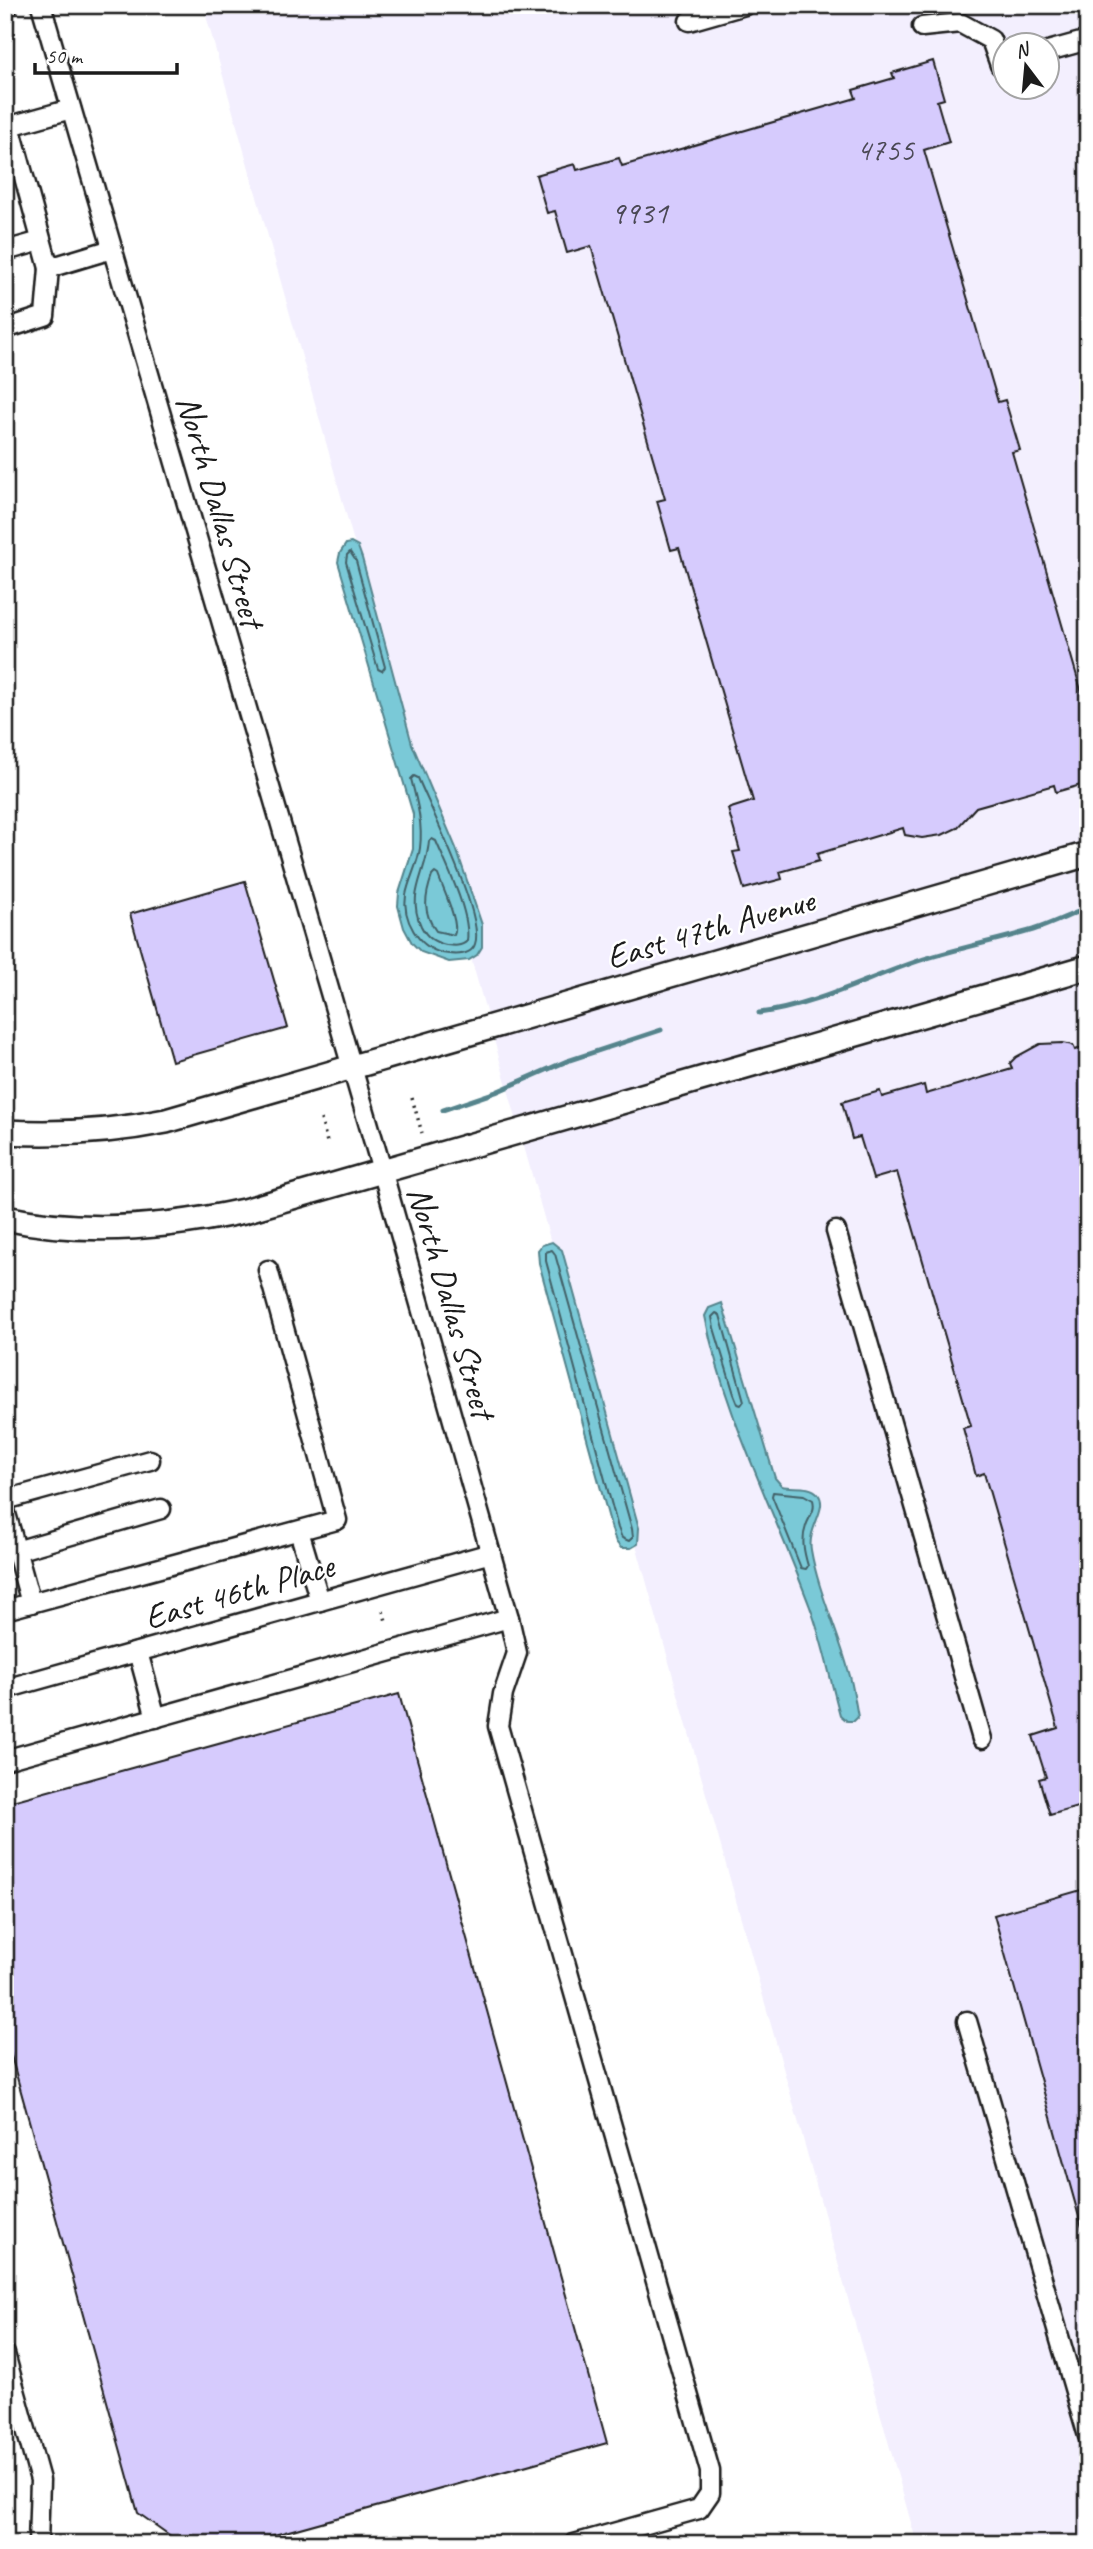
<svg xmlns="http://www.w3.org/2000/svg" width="1093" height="2549" viewBox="0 0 1093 2549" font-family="Caveat,sans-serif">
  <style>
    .built { fill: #f3effe; fill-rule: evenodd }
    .water { fill: #7ac9d7; stroke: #54848c; stroke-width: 2 }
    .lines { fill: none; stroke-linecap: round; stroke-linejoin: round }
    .shore { stroke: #426167; stroke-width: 2 }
    .stream { stroke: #54848c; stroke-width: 5 }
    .building { fill: #d6cbfd; stroke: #1c1c1c; stroke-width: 2 }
    .minor-casing { stroke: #1c1c1c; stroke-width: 23 }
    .major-casing { stroke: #1c1c1c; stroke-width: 28 }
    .path { stroke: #1c1c1c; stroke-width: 3.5; stroke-dasharray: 2 5; stroke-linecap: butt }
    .minor { stroke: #fff; stroke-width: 18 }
    .major { stroke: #fff; stroke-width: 23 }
    .labels { text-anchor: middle; stroke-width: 5; stroke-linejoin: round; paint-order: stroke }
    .number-label { font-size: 32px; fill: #4a4854 }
    .street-label { font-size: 35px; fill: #1c1c1c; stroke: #fff }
  </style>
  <rect width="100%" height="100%" fill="#fff"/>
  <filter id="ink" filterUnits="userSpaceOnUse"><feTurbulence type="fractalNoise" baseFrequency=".0143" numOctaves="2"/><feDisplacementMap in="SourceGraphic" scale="14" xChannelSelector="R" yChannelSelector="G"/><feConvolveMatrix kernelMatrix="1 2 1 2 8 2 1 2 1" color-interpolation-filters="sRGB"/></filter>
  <g filter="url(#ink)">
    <!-- built -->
    <path class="built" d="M203,5h885v2539h-171zM1006,46h42v42h-42z"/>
    <!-- water -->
    <g class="water">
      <polygon points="351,543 358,547 362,558 412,744 456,848 482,925 482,947 477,955 469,960 449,962 421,952 412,943 404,928 398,906 399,893 413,849 413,814 338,562 340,553 346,544"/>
      <polygon points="552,1242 562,1250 639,1528 638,1544 631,1548 621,1548 616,1542 612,1530 539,1263 538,1250 542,1245"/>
      <path d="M722,1303l53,175 7,8c10,3 28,-2 36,8 11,14 -11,34 -7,56 7,41 26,79 37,119 5,16 7,32 10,48l-4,4h-7l-7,-6c-10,-36 -17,-73 -30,-108 -36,-97 -85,-190 -105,-291l4,-8z"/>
    </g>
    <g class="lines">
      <!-- shore -->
      <g class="shore">
        <polygon points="350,552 356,561 385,667 382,671 378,669 346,562 347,555"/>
        <path d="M414,776l4,2c12,29 67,140 57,166 -4,13 -22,11 -33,9 -24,-6 -40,-34 -36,-58 3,-16 12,-31 14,-47 3,-24 -3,-46 -9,-69z"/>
        <path d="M432,839l4,2c11,26 35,73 31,100 -6,6 -13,5 -21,4 -12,-3 -19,-7 -25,-19 -15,-32 6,-53 8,-85z"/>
        <path d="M435,873l3,2c5,14 22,49 16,60l-18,-4c-14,-19 -11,-35 -4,-55z"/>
        <polygon points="552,1250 555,1254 632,1529 633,1537 629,1541 622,1538 618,1528 546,1261 546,1252"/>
        <polygon points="716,1313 720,1315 744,1401 741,1405 738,1404 734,1394 714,1328 712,1317"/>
        <path d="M773,1492l31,3 9,5c3,11 -4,16 -7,26 -5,14 -2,26 2,40l-2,3 -5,-1 -29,-72z"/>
      </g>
      <!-- stream -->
      <g class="stream">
        <path d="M759,1013c55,-7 106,-34 159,-52 37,-12 77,-20 115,-31 19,-6 36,-15 55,-22"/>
        <polyline points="443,1110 496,1092 567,1061 661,1030"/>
      </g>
    </g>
    <!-- building -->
    <g class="building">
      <polygon points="933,61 944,99 937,101 949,142 924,150 998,402 1005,400 1020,450 1012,452 1085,704 1088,703 1088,783 1056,792 1054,785 976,807 957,828 942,835 922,838 905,835 903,828 817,854 819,861 780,872 782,879 744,889 733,852 740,851 728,809 753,801 679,548 671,550 657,501 665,499 591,246 567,253 555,211 547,213 536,175 575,164 577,170 619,158 622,166 856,98 853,90 894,78 892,73"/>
      <polygon points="245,881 288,1028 172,1061 130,914"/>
      <polygon points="1063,1043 1073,1045 1075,1050 1088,1046 1088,1804 1050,1815 1039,1779 1046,1777 1033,1736 1058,1728 984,1473 976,1476 963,1428 971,1426 897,1172 873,1179 860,1137 852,1139 842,1102 880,1091 882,1097 924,1085 926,1094 1012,1069 1010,1063 1016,1057 1040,1044"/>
      <polygon points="399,1694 607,2443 242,2544 182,2544 138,2513 5,2034 5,1803"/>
      <polygon points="1088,1888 1088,2230 1083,2231 994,1915"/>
    </g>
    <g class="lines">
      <!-- minor casing -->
      <g class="minor-casing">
        <g id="minor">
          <polyline points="41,5 382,1170 509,1618 517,1653 503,1694 498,1726 710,2471 710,2493 699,2509 574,2544"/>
          <polyline points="5,6 9,5"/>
          <polyline points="689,21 745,5"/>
          <polyline points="922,27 960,23 991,40 1000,65 1006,63"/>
          <polyline points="1048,51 1088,40"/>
          <polyline points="71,109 10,126 49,268 112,249"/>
          <polyline points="5,251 41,241"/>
          <polyline points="5,329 45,316 49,268"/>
          <polyline points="836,1231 982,1739"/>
          <polyline points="5,1500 150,1460"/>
          <polyline points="5,1510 31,1603"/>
          <polyline points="299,1531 320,1601"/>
          <polyline points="16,1551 161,1509"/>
          <polyline points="5,1610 337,1520 268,1270"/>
          <polyline points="138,1652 156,1718"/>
          <polyline points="5,1689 491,1553"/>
          <polyline points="5,1760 509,1618"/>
          <polyline points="967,2021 1088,2436"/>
          <polyline points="5,2354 40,2480 38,2544"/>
        </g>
      </g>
      <!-- major casing -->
      <g class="major-casing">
        <g id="major">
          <path d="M5,1132c55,3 107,0 161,-11l922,-267"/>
          <path d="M5,1218c79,17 161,10 239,-7l844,-244"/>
        </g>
      </g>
      <!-- path -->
      <g class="path">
        <polyline points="412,1098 422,1133"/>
        <polyline points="321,1119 327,1142"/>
        <polyline points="383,1611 387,1624"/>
      </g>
      <!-- minor -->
      <use href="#minor" class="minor"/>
      <!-- major -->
      <use href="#major" class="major"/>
    </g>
  </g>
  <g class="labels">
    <!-- number labels -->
    <g class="number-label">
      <text x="885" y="160">4755</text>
      <text x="639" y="223">9931</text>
    </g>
    <!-- street labels -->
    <g class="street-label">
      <text transform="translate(221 511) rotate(74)" y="12">North Dallas Street</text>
      <text transform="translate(710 928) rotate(-16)" y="12">East 47th Avenue</text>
      <text transform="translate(452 1302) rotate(74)" y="12">North Dallas Street</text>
      <text transform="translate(239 1591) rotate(-16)" y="12">East 46th Place</text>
    </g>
  </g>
  <!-- margin -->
  <rect width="1093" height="2549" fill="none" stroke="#fff" stroke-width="28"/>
  <rect x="14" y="14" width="1065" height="2521" fill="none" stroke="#1c1c1c" stroke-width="2.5" filter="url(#ink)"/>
  <!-- north arrow -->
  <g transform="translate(1026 66) rotate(344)"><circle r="33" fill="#ffffff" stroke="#a4a4a4" stroke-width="2"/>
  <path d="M0-5L12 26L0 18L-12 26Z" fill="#1c1c1c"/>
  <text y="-10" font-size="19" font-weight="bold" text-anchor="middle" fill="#1c1c1c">N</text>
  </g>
  <!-- scale -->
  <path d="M35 63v10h142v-10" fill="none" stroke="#1c1c1c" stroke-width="3.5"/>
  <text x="46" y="63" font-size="21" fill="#1c1c1c" stroke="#ffffff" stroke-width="5" paint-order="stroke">50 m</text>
</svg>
